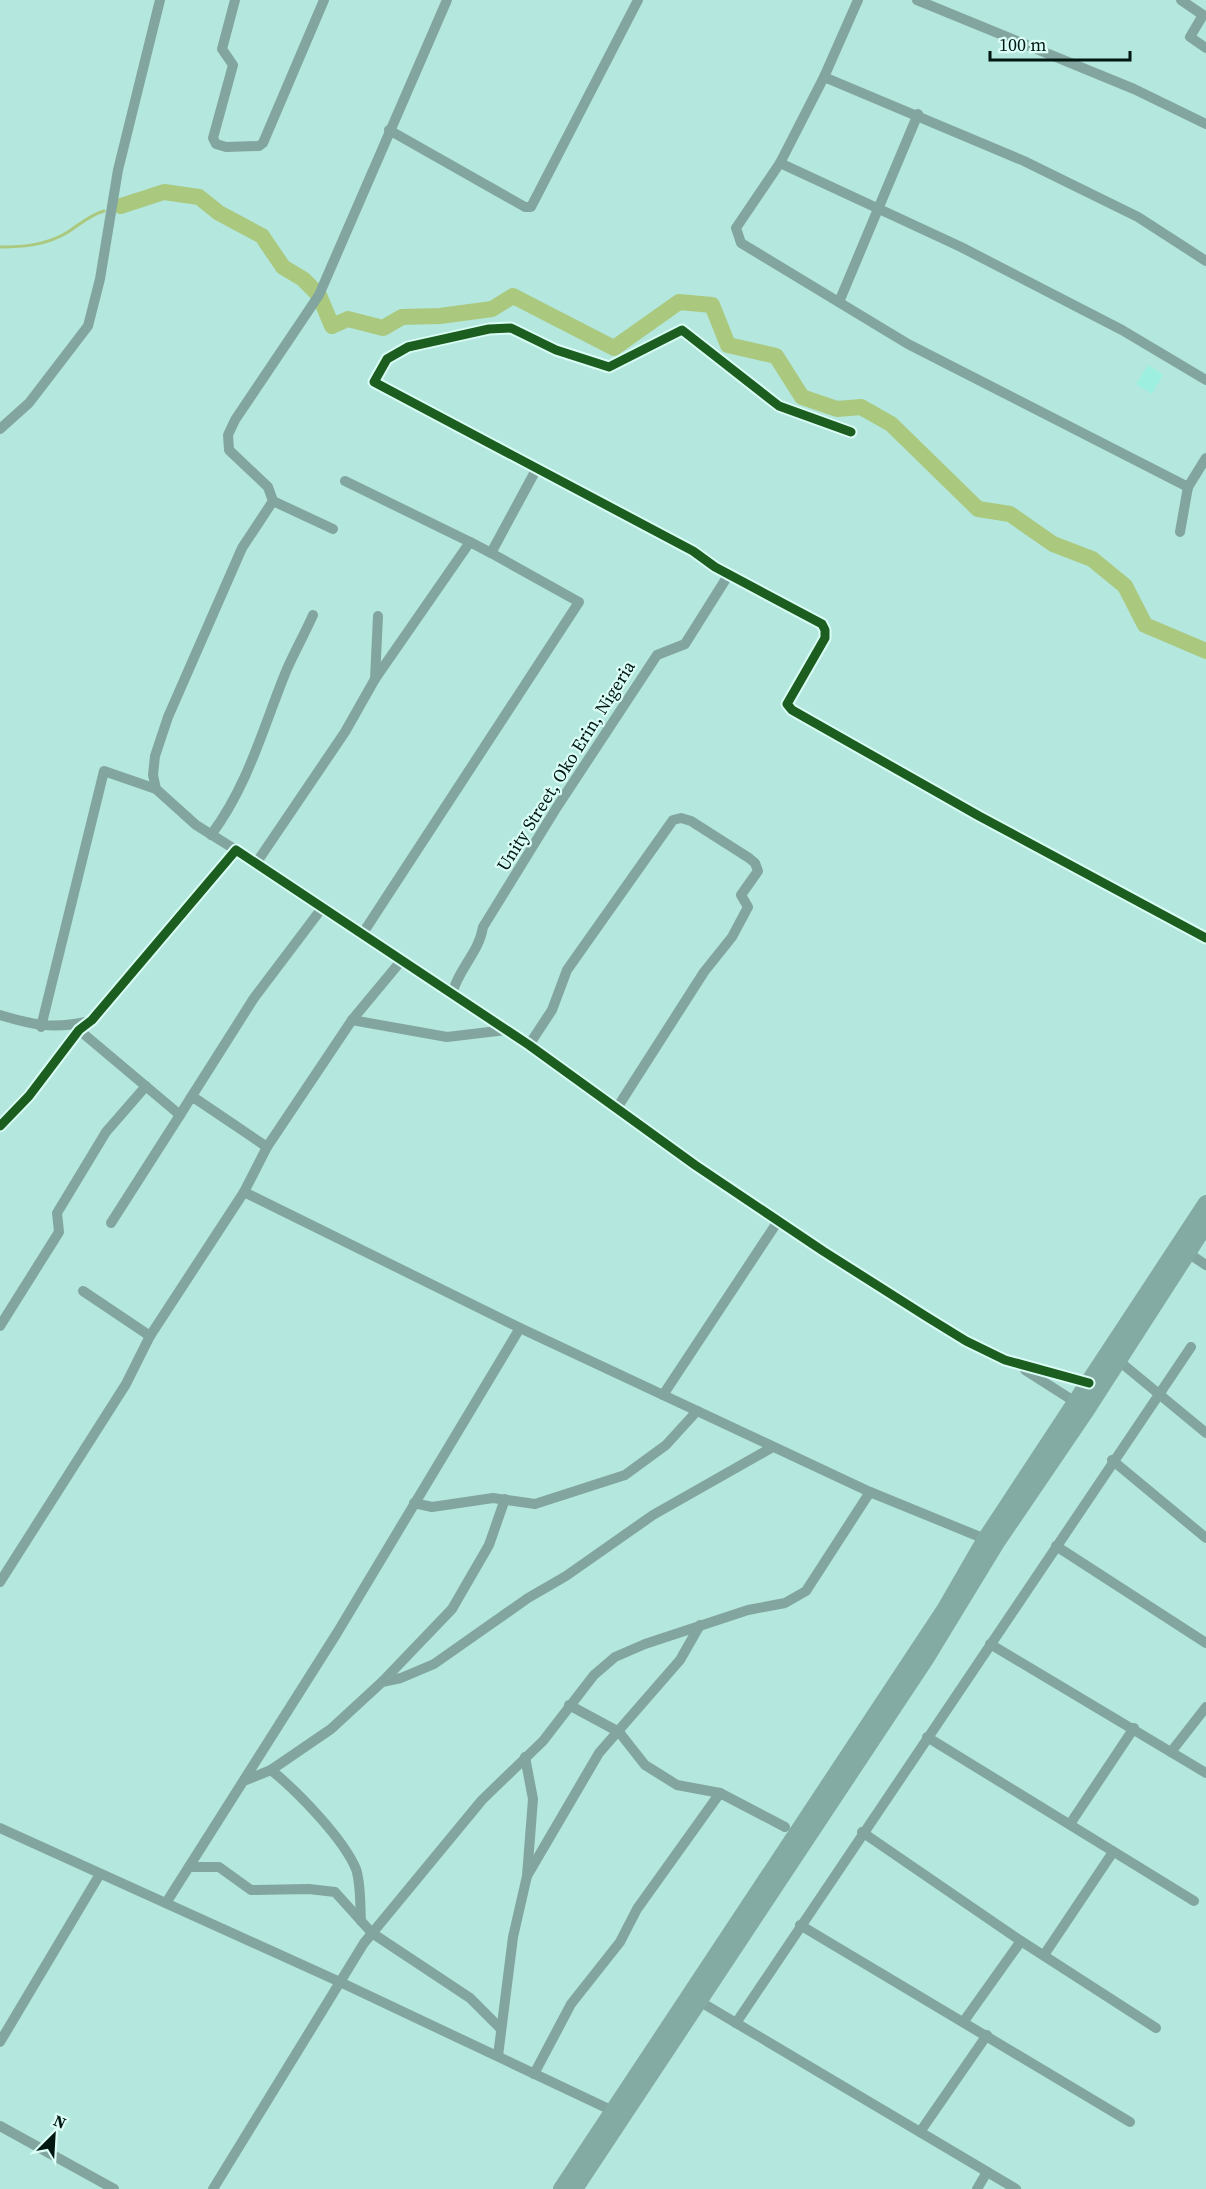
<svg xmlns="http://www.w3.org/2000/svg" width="1206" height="2189" viewBox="0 0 1206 2189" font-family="'Source Serif 4',serif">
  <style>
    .built { fill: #9defe0 }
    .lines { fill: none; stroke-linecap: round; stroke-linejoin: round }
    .stream { stroke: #aac97e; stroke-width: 3 }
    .river { stroke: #aac97e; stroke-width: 16 }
    .minor { stroke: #82a69f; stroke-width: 10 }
    .primary { stroke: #84aba3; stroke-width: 16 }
    .cycleway-casing { stroke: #dafef6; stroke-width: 13 }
    .cycleway { stroke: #1b5e20; stroke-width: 9 }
    .labels { text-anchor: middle; stroke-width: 4.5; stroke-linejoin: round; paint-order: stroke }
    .street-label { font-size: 18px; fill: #001712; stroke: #dafef6 }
  </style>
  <rect width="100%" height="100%" fill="#b4e7dd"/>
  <!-- built -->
  <polygon class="built" points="1148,365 1163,375 1152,394 1136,384"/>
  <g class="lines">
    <!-- stream -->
    <path class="stream" d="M0,247c24,0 47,-2 68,-15 12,-8 22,-17 36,-21"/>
    <!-- river -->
    <polyline class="river" points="121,206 164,192 199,197 219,213 262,236 283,267 303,279 319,295 332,326 348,319 383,328 402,317 440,316 492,309 513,296 614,348 679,302 712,305 728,345 776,356 802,397 837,409 861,407 891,424 978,509 1010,514 1053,544 1092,559 1125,586 1145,625 1206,651"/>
    <!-- minor -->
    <g class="minor">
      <polyline points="235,0 222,49 233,65 213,138 216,144 226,147 259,146 263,143 324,0"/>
      <polyline points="858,0 824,77 780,163 736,228 741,243 908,344 1188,487"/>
      <polyline points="917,0 1134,89 1206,124"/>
      <polyline points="1181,0 1203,15 1190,37 1206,48"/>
      <polyline points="824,77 1024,161 1138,217 1206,261"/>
      <polyline points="389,130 525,207 531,207 638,0"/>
      <polyline points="780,163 961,247 1122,330 1206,380"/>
      <polyline points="839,302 918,114"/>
      <polyline points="0,429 29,403 88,326 100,279 118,170 160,0"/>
      <polyline points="851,432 779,406 682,330 609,367 556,350 511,328 489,329 408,347 387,359 374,382 693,551 715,567 822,624 825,630 825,638 787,704 792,710 979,816 1206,938"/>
      <polyline points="345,481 470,542"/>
      <polyline points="273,501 333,529"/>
      <polyline points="1180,532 1188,487 1206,458"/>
      <polyline points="375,679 470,542 491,553 537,468"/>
      <path d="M211,835c38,-51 52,-108 76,-166 8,-18 18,-36 26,-54"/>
      <polyline points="236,850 196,825 156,789 153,775 155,756 168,717 242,548 273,501 268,487 229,450 228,435 235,420 319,295 447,0"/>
      <polyline points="257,862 345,732 375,679 378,616"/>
      <polyline points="363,933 579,602 491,553"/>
      <path d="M452,994c6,-25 27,-41 31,-67l74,-120 100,-152 28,-11 44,-70"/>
      <path d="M0,1015c33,10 52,14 86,7"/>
      <polyline points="352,1020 447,1037 506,1030"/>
      <polyline points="41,1027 104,771 156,789"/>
      <polyline points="79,1030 180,1115 190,1099 196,1099 267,1147"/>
      <polyline points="529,1045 552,1010 567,970 673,820 681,818 691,821 749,858 755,863 758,871 741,895 748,907 732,937 704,972 617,1108"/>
      <polyline points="190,1099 254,998 322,908"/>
      <polyline points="0,1126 29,1096 79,1030 92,1020 236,850 529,1045 695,1165 823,1251 927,1317 966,1341 1005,1360 1089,1383"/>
      <polyline points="244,1192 520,1328 870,1492 990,1541"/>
      <polyline points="111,1223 180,1115"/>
      <polyline points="1188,1253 1206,1265"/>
      <polyline points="83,1291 150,1336"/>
      <polyline points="0,1326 59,1232 57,1213 106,1132 146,1086"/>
      <polyline points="1119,1361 1206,1433"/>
      <polyline points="1025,1370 1080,1405"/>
      <polyline points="663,1395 778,1221"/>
      <polyline points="1112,1460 1206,1538"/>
      <polyline points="414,1503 432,1507 493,1498 535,1504 625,1475 666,1445 697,1411"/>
      <polyline points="1056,1546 1206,1643"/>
      <polyline points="0,1582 126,1384 150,1336 244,1192 267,1147 352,1020 401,961"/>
      <polyline points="990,1644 1206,1773"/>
      <polyline points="383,1681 452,1609 489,1545 505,1499"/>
      <polyline points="569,1705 619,1732 645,1765 677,1785 720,1793"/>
      <polyline points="927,1737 1194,1901"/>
      <polyline points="1171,1752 1206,1707"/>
      <polyline points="271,1770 331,1729 382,1682 401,1678 434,1664 528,1598 566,1576 653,1515 773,1447"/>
      <path d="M246,1780l25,-10c26,21 72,68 85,99 5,15 4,36 5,52"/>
      <polyline points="1070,1824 1134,1728"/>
      <polyline points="0,1828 340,1982 613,2111"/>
      <polyline points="862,1832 1021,1941 1156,2028"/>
      <polyline points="189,1867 219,1867 251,1890 309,1889 335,1892 372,1933 470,1998 500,2028"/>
      <polyline points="527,1876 599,1753 680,1660 700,1625"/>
      <polyline points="166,1903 337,1633 520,1328"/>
      <polyline points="800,1925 1130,2122"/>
      <polyline points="1044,1955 1113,1852"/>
      <polyline points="699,2001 1016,2189"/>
      <polyline points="964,2021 1021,1941"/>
      <polyline points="736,2023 1191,1347"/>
      <polyline points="0,2042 100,1874"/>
      <polyline points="498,2056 513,1937 527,1876 533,1799 525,1757"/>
      <polyline points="534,2074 571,2004 620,1942 637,1909 720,1793 785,1827"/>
      <polyline points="0,2126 114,2189"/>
      <polyline points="920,2132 987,2035"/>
      <polyline points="213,2189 364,1943 482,1800 543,1741 594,1675 615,1657 645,1644 748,1610 785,1603 806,1591 870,1492"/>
      <polyline points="977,2189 987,2172"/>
    </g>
    <!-- primary -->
    <g class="primary">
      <polyline points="561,2189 944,1610 985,1539 1206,1203"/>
      <polyline points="575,2189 926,1659 996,1544 1087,1410 1206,1225"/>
    </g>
    <!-- cycleway casing -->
    <g class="cycleway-casing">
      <g id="cycleway">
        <polyline points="851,432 779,406 682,330 609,367 556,350 511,328 489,329 408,347 387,359 374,382 693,551 715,567 822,624 825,630 825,638 787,704 792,710 979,816 1206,938"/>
        <polyline points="0,1126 29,1096 79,1030 92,1020 236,850 529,1045 695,1165 823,1251 927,1317 966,1341 1005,1360 1089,1383"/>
      </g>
    </g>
    <!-- cycleway -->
    <use href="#cycleway" class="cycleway"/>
  </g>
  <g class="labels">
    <!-- street labels -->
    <g class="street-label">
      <text transform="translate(566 766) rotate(-58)" y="6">Unity Street, Oko Erin, Nigeria</text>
    </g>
  </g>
  <!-- north arrow -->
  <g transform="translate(54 2135) rotate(24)" stroke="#dafef6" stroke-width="4.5" paint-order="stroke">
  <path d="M0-4.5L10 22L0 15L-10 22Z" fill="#001712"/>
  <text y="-9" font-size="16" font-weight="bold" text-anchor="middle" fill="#001712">N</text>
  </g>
  <!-- scale -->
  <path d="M990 51v9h140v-9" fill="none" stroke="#001712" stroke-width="3"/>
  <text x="999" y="51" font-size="18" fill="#001712" stroke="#dafef6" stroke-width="4.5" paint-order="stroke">100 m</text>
</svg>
